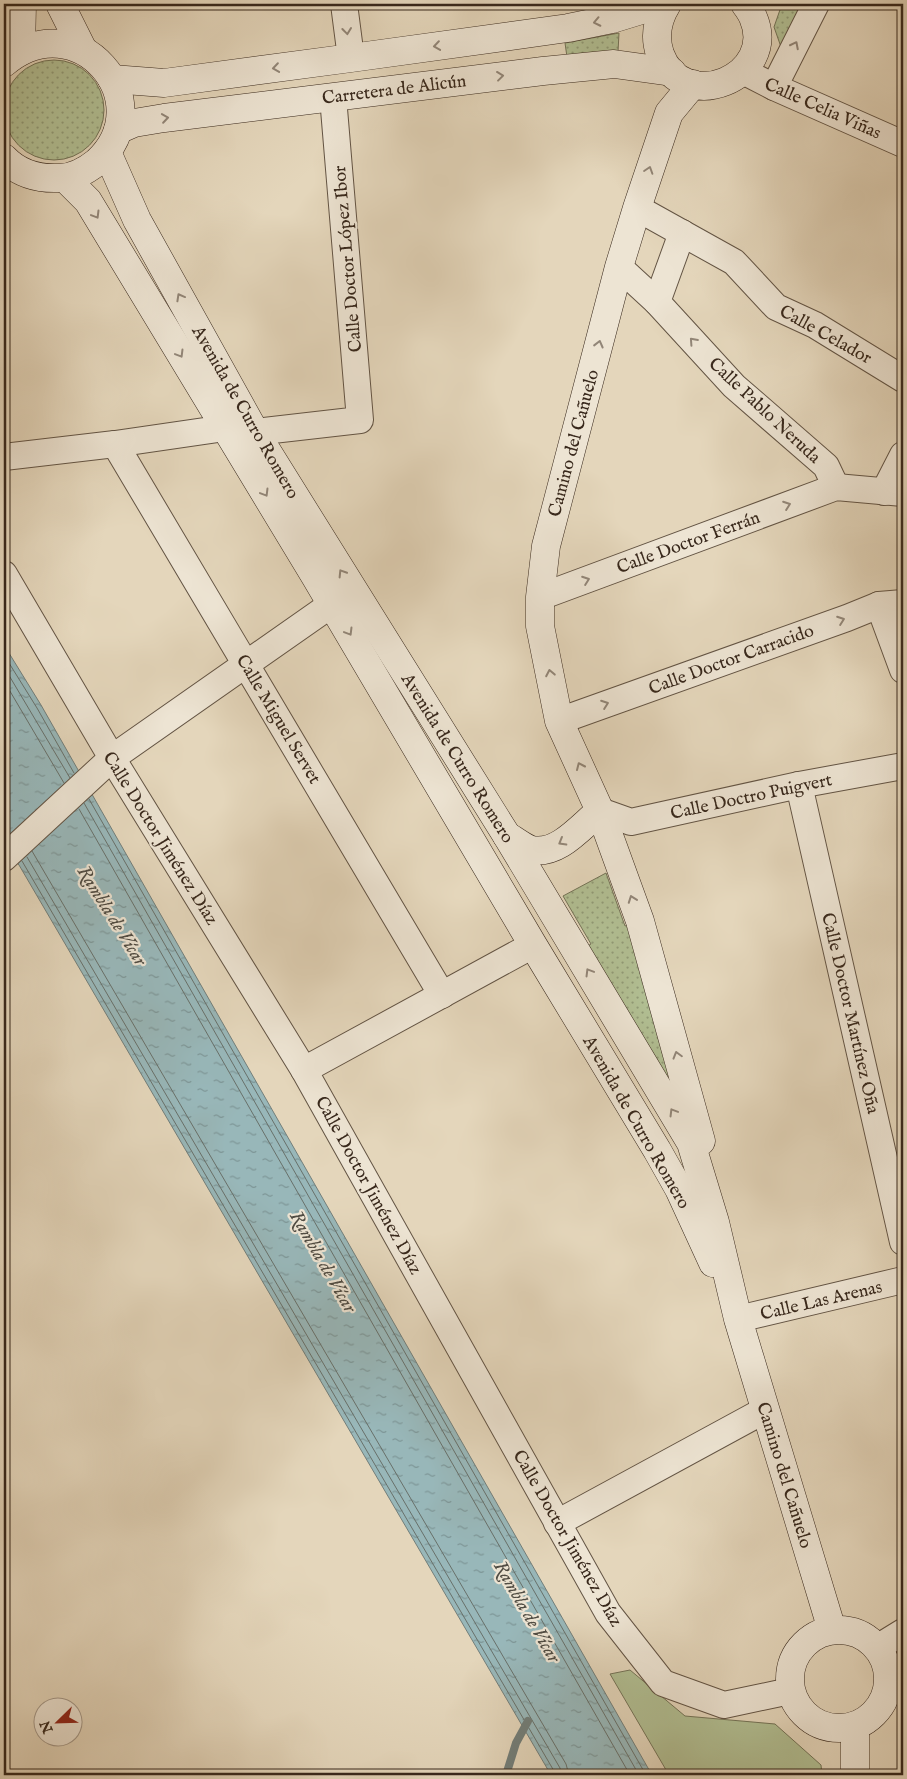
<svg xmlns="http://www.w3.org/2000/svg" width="907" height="1779" viewBox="0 0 907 1779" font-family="'IM FELL English',serif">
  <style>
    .grass { fill: url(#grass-dots); stroke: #747357 }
    .green { fill: #b1be92; stroke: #747357 }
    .water { fill: url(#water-ripples); stroke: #727e7a }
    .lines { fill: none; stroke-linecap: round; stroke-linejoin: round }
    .shore { stroke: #68706a; stroke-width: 1 }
    .stream { stroke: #727e7a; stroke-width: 8 }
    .street-casing { stroke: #635444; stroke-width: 28 }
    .secondary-casing { stroke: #38281c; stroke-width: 29 }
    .street { stroke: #ede4d3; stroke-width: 26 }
    .secondary { stroke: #ede4d3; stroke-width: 28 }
    .oneway { stroke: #928678 }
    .labels { text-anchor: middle; stroke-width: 4.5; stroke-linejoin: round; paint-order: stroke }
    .street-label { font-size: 18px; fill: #38281c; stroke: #ede4d3 }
    .water-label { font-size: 19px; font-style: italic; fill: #504c43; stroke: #ede4d3 }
  </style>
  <defs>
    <pattern id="grass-dots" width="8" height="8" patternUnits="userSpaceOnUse" patternTransform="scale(1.25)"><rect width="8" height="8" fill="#b1be92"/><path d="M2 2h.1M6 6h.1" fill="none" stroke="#919a76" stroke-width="1.8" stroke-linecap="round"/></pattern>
    <pattern id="water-ripples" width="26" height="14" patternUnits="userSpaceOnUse" patternTransform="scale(1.25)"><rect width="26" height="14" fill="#98b7b9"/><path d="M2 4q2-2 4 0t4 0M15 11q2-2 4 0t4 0" fill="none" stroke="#7d9596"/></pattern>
  </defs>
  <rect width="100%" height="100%" fill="#e4d6bb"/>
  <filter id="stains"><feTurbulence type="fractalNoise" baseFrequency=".004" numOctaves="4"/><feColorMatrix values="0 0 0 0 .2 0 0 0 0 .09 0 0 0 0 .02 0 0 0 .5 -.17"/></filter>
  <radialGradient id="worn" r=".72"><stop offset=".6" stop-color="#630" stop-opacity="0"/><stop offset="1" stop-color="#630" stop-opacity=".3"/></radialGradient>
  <!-- grass -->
  <g class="grass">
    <polygon points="782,4 802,4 781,47 774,27"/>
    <polygon points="619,33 618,52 567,57 565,43"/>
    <circle cx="54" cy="110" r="50"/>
    <polygon points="606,873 625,926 631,924 687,1112 584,948 591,944 563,896"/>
  </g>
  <!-- green -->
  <polygon class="green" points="630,1670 685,1716 775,1724 821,1765 822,1775 669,1775 610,1674"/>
  <!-- water -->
  <polygon class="water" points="4,645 41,705 652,1775 551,1775 19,865 4,848"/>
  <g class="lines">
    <!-- shore -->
    <g class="shore">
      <polyline points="4,655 37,708 74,773"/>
      <polyline points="4,667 70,778"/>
      <polyline points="4,681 64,783"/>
      <polyline points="89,799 646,1775"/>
      <polyline points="84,803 639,1775"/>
      <polyline points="79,809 630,1775"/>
      <polyline points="32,851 566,1764 569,1775"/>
      <polyline points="27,857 560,1768 561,1775"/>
      <polyline points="22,861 554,1771 555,1775"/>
    </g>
    <!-- stream -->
    <polyline class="stream" points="506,1775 516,1743 528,1721"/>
    <!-- street casing -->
    <g class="street-casing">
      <g id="street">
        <polyline points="344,4 351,58"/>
        <polyline points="743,71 774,87 903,144"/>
        <polyline points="774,87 816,4"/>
        <polyline points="637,208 734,262 776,307 815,325 903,379"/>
        <polyline points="619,267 657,302 734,386 826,466 836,487"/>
        <polyline points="657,302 682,233"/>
        <polyline points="255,432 360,420 333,97"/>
        <polyline points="115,444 442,995"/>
        <polyline points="4,457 115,444 225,428"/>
        <polyline points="884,492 903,455"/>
        <polyline points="4,574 112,758 304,1070 608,1613 663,1683 724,1705 790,1691"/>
        <polyline points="540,597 836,487 903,493"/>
        <polyline points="879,605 903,670"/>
        <polyline points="559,721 847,618 879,605 903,603"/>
        <polyline points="799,785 903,1242"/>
        <polyline points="600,811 631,822 799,785 903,766"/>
        <polyline points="4,858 112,758 332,604"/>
        <polyline points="304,1070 533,945"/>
        <polyline points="738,1319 903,1280"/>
        <polyline points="557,1523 765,1410"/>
        <polyline points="877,1648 903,1632"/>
      </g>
    </g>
    <!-- secondary casing -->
    <g class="secondary-casing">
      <g id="secondary">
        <polyline points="60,4 83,50"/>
        <path d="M667,4c-10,16 -13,32 -7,50 23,63 119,23 93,-37 -2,-5 -5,-9 -8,-13"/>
        <polyline points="21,51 22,4"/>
        <path d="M4,63c73,-62 159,38 93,99 -10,8 -24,16 -38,16 -21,1 -40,-4 -55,-20"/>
        <polyline points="112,79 164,83 351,58 568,28 612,19 661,4"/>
        <polyline points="693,84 669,113 637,208 619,267 546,546 540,597 540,626 559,721 600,811 640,921 701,1141"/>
        <polyline points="118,130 134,123 164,118 543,71 614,64 672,72"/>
        <polyline points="107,152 137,220 255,432 507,836 691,1143 715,1222 738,1319 832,1630"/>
        <polyline points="65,178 88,201 315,576 533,945 657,1150 679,1189 713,1263"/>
        <path d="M507,836c8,4 17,12 25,14 27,5 49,-24 68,-39"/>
        <circle cx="839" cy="1679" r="49"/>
        <polyline points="855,1726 855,1775"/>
      </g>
    </g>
    <!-- street -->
    <use href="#street" class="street"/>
    <!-- secondary -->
    <use href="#secondary" class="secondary"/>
  </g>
  <!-- one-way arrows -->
  <defs><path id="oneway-chevron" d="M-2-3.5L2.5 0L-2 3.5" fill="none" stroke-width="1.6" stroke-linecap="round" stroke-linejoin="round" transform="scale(1.25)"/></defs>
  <g class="oneway">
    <use href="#oneway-chevron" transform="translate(597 22) rotate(168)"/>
    <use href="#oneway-chevron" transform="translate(347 31) rotate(83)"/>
    <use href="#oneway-chevron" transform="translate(795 45) rotate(-63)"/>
    <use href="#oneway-chevron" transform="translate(437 46) rotate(172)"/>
    <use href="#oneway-chevron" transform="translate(276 68) rotate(172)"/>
    <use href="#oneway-chevron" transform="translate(500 76) rotate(-7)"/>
    <use href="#oneway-chevron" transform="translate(165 118) rotate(-8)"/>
    <use href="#oneway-chevron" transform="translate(649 170) rotate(-72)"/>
    <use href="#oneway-chevron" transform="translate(96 215) rotate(59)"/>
    <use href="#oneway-chevron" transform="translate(180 297) rotate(-119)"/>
    <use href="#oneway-chevron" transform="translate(693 341) rotate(-132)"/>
    <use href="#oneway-chevron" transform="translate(599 344) rotate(-76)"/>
    <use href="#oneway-chevron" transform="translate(180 354) rotate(59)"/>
    <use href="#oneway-chevron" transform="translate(265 493) rotate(59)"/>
    <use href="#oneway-chevron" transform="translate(787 505) rotate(-20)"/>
    <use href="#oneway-chevron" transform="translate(342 573) rotate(-122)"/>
    <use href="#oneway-chevron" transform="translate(586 580) rotate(-20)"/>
    <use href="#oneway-chevron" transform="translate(841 620) rotate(-20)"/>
    <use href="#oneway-chevron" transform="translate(349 632) rotate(59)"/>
    <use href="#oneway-chevron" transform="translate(550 673) rotate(-101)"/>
    <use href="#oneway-chevron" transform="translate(605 704) rotate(-20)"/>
    <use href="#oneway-chevron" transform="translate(580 766) rotate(-114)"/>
    <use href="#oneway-chevron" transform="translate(562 842) rotate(150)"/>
    <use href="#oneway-chevron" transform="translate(632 899) rotate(-110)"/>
    <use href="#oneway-chevron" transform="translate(589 972) rotate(-121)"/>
    <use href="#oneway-chevron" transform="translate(677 1055) rotate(-106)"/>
    <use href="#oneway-chevron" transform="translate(673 1112) rotate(-121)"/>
  </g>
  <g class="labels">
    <!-- street labels -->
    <g class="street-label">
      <text transform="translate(394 89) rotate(-7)" y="6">Carretera de Alicún</text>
      <text transform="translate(823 108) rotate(24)" y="6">Calle Celia Viñas</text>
      <text transform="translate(347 259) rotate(-95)" y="6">Calle Doctor López Ibor</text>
      <text transform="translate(826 334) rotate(29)" y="6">Calle Celador</text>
      <text transform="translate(765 410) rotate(43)" y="6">Calle Pablo Neruda</text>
      <text transform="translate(246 412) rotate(60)" y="6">Avenida de Curro Romero</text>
      <text transform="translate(573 443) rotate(-75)" y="6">Camino del Cañuelo</text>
      <text transform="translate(688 542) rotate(-20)" y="6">Calle Doctor Ferrán</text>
      <text transform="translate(731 659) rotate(-20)" y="6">Calle Doctor Carracido</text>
      <text transform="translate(279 719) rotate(59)" y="6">Calle Miguel Servet</text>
      <text transform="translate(458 758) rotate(58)" y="6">Avenida de Curro Romero</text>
      <text transform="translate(751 796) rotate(-12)" y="6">Calle Doctro Puigvert</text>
      <text transform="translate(161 838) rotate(58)" y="6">Calle Doctor Jiménez Díaz</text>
      <text transform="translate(851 1013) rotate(77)" y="6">Calle Doctor Martínez Oña</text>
      <text transform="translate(637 1122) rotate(60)" y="6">Avenida de Curro Romero</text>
      <text transform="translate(369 1185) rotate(61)" y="6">Calle Doctor Jiménez Díaz</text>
      <text transform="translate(821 1300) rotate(-13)" y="6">Calle Las Arenas</text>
      <text transform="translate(785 1475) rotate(73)" y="6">Camino del Cañuelo</text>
      <text transform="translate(568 1538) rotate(60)" y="6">Calle Doctor Jiménez Díaz</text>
    </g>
    <!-- water labels -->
    <g class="water-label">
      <text transform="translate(113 915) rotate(58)" y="7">Rambla de Vícar</text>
      <text transform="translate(324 1261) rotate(60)" y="7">Rambla de Vícar</text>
      <text transform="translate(528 1611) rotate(60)" y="7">Rambla de Vícar</text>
    </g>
  </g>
  <!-- margin -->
  <rect width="907" height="1779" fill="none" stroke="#e4d6bb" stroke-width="20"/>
  <rect x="5" y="5" width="897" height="1769" fill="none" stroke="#38281c" stroke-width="2.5"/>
  <rect x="10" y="10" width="887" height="1759" fill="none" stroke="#38281c"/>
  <!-- north arrow -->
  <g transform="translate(58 1722) rotate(247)"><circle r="24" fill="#ede4d3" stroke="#a5998a"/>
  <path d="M0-4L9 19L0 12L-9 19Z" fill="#8f2418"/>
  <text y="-8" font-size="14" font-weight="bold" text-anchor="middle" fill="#38281c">N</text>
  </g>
  <rect width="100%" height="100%" filter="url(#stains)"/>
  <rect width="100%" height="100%" fill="url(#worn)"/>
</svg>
